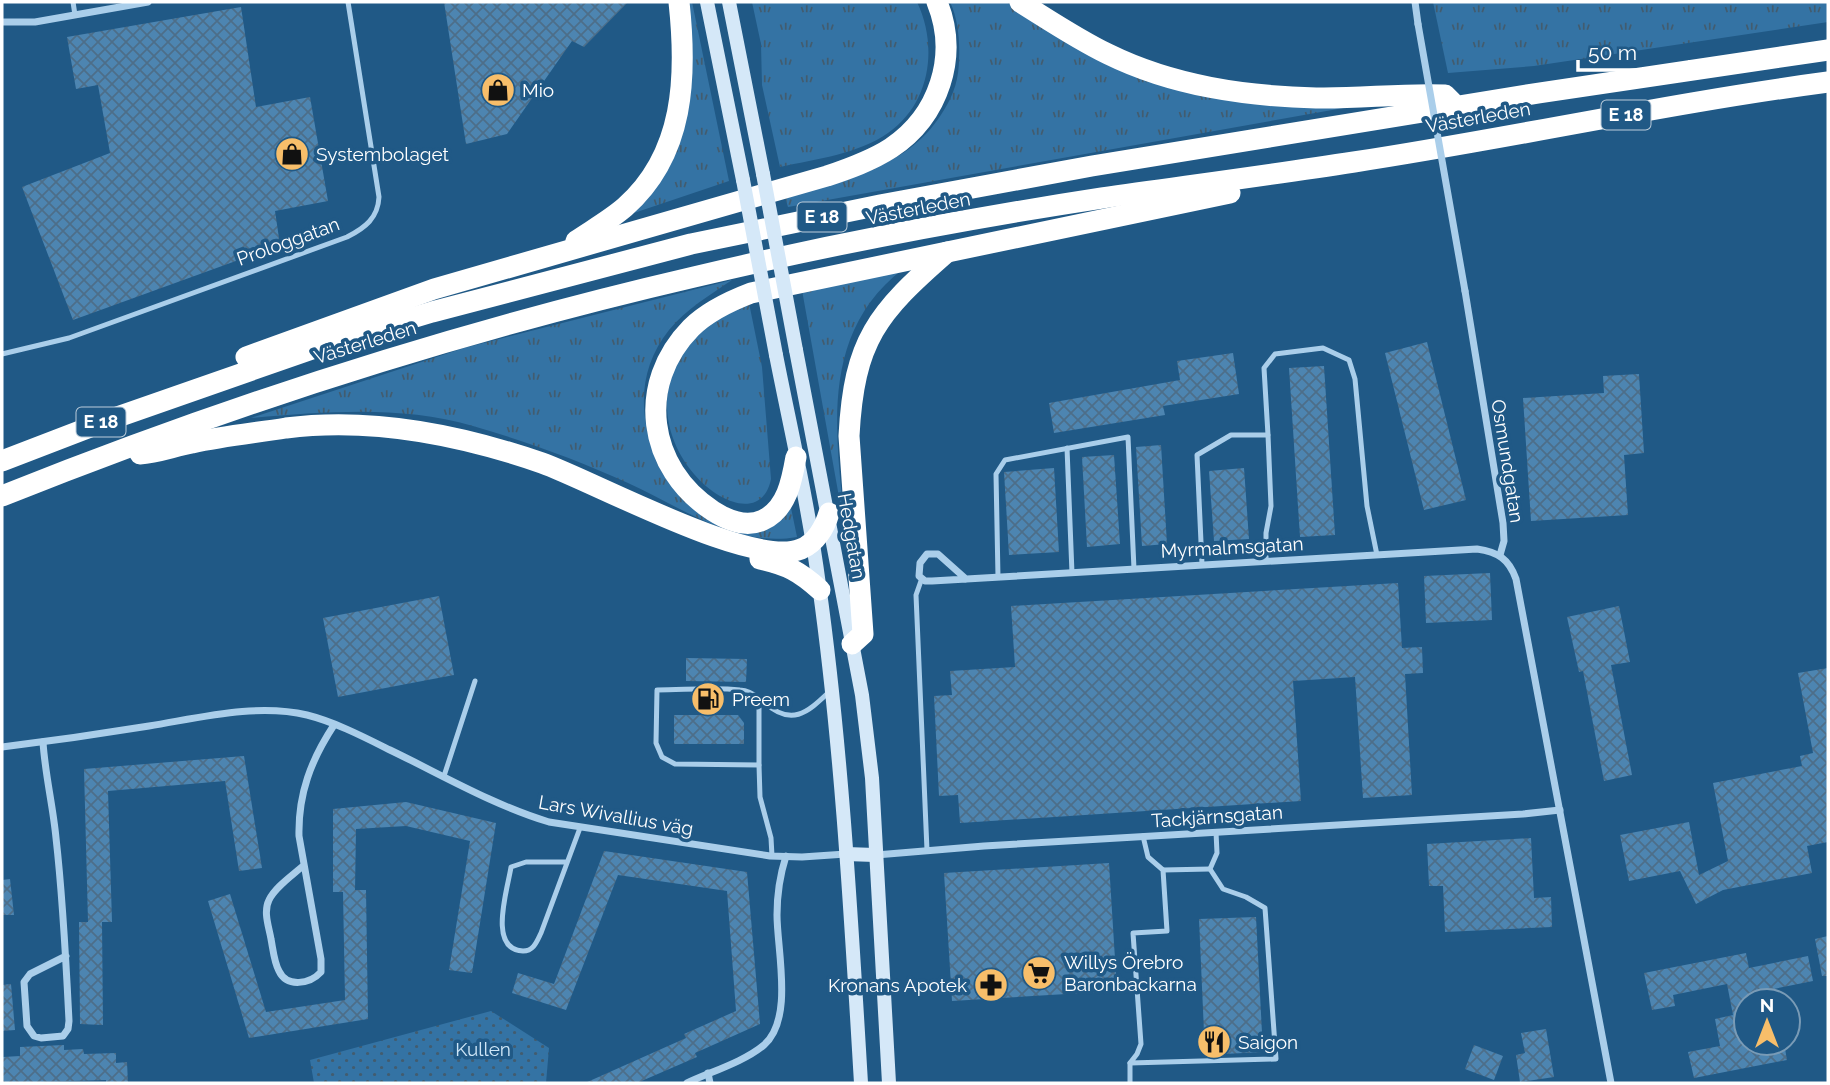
<svg xmlns="http://www.w3.org/2000/svg" width="1830" height="1085" viewBox="0 0 1830 1085" font-family="Raleway,sans-serif">
  <style>
    .grass { fill: url(#grass-tufts) }
    .park { fill: url(#park-dots) }
    .building { fill: url(#building-cross-hatch) }
    .lines { fill: none; stroke-linecap: round; stroke-linejoin: round }
    .lane { stroke: #aaceea; stroke-width: 5 }
    .street { stroke: #aaceea; stroke-width: 7 }
    .secondary { stroke: #d5e8f8; stroke-width: 14 }
    .highway { stroke: #fff; stroke-width: 21 }
    .street-bridge { stroke: #aaceea; stroke-width: 7 }
    .secondary-bridge { stroke: #d5e8f8; stroke-width: 14 }
    .labels { text-anchor: middle; stroke-width: 7; stroke-linejoin: round; paint-order: stroke }
    .shield { fill: #205986; stroke: #bccddb; stroke-width: 2 }
    .shield-label { font-size: 18px; font-weight: bold; fill: #fff }
    .poi-label { font-size: 19px; fill: #fff; stroke: #205986; text-anchor: start }
    .street-label { font-size: 19px; fill: #fff; stroke: #205986 }
    .park-label { font-size: 19px; fill: #cee6f7; stroke: #205986 }
  </style>
  <defs>
    <pattern id="grass-tufts" width="24" height="20" patternUnits="userSpaceOnUse" patternTransform="scale(1.75)"><rect width="24" height="20" fill="#3473a4"/><path d="M3 7l-1-3M5 7V3M7 7l1-3M15 17l-1-3M17 17v-4M19 17l1-3" fill="none" stroke="#425c6f"/></pattern>
    <pattern id="park-dots" width="8" height="8" patternUnits="userSpaceOnUse" patternTransform="scale(1.75)"><rect width="8" height="8" fill="#3473a4"/><path d="M2 2h.1M6 6h.1" fill="none" stroke="#425c6f" stroke-width="1.8" stroke-linecap="round"/></pattern>
    <pattern id="building-cross-hatch" width="8" height="8" patternUnits="userSpaceOnUse" patternTransform="scale(1.75)"><rect width="8" height="8" fill="#4d85b1"/><path d="M0 0l8 8M0 8l8-8" fill="none" stroke="#4d6e89"/></pattern>
  </defs>
  <rect width="100%" height="100%" fill="#205986"/>
  <!-- grass -->
  <g class="grass">
    <polygon points="684,2 692,2 729,181 625,216 670,157"/>
    <path d="M752,2h165c21,44 14,101 -29,131 -30,21 -72,26 -108,34l-18,-82 -1,-41z"/>
    <path d="M950,2h56l80,49 263,56 -561,100 -4,-13c62,-15 126,-26 160,-84 10,-16 15,-32 15,-51 1,-18 -1,-41 -9,-57z"/>
    <polygon points="1433,2 1828,2 1828,22 1534,66 1448,73"/>
    <path d="M903,269c-87,67 -66,172 -57,267l-44,-246z"/>
    <path d="M732,280c-22,15 -46,29 -63,50 -28,35 -31,76 -17,117 2,6 3,14 7,20 11,22 32,39 52,54l80,-13 6,29c-61,11 -116,-30 -169,-54 -50,-23 -103,-42 -155,-57 -72,-21 -149,-14 -222,-8l213,-70z"/>
    <path d="M749,303l13,64 9,112c-16,81 -177,-55 -64,-152 11,-10 28,-17 42,-24z"/>
  </g>
  <!-- park -->
  <polygon class="park" points="491,1011 549,1048 546,1083 314,1083 310,1060"/>
  <!-- building -->
  <g class="building">
    <polygon points="444,2 628,2 584,47 572,41 507,134 466,144"/>
    <polygon points="241,7 256,107 310,97 328,201 275,211 280,245 73,320 22,187 110,153 98,85 76,89 67,37"/>
    <polygon points="1427,342 1466,500 1424,510 1385,353"/>
    <polygon points="1233,353 1239,394 1163,406 1165,415 1054,433 1049,403 1180,380 1177,361"/>
    <polygon points="1324,366 1335,535 1300,537 1289,368"/>
    <polygon points="1639,374 1644,453 1624,455 1628,515 1531,521 1523,398 1604,393 1603,376"/>
    <polygon points="1161,445 1167,544 1142,546 1136,447"/>
    <polygon points="1114,455 1120,544 1087,547 1082,457"/>
    <polygon points="1054,468 1059,552 1009,555 1004,472"/>
    <polygon points="1244,468 1249,539 1214,541 1209,471"/>
    <polygon points="1490,573 1492,620 1426,623 1424,576"/>
    <polygon points="1398,583 1402,648 1422,647 1423,673 1405,674 1412,795 1363,798 1355,677 1293,681 1301,801 960,823 958,795 939,796 934,696 952,695 950,671 1015,667 1011,606"/>
    <polygon points="439,596 454,675 338,697 323,618"/>
    <polygon points="1619,606 1630,662 1611,665 1632,775 1604,781 1583,671 1579,672 1567,617"/>
    <polygon points="686,658 747,659 746,682 686,681"/>
    <polygon points="1828,668 1828,842 1807,846 1812,873 1723,890 1696,904 1680,871 1629,881 1620,835 1689,822 1699,875 1728,861 1713,783 1802,766 1800,756 1813,753 1798,673"/>
    <polygon points="674,715 738,715 744,723 744,744 674,744"/>
    <polygon points="244,756 262,868 239,871 225,781 108,791 112,922 102,922 103,1025 80,1024 79,922 88,922 84,769"/>
    <polygon points="406,802 496,823 472,973 449,970 470,841 406,826 356,829 355,890 366,890 368,1019 249,1038 208,901 230,894 266,1012 345,1000 343,892 333,892 333,809"/>
    <polygon points="1531,838 1534,898 1551,897 1552,927 1445,932 1443,886 1429,886 1427,844"/>
    <polygon points="604,851 747,872 760,1024 695,1053 697,1057 637,1083 585,1083 686,1038 684,1034 736,1011 727,891 618,875 566,1010 512,993 518,973 554,984"/>
    <polygon points="1109,863 1117,991 952,1001 944,873"/>
    <polygon points="10,879 14,915 2,915 2,880"/>
    <polygon points="1256,917 1263,1052 1205,1055 1199,919"/>
    <polygon points="1828,936 1828,976 1822,976 1815,939"/>
    <polygon points="1746,953 1749,968 1808,956 1813,981 1754,993 1755,996 1746,997 1746,1043 1784,1043 1787,1060 1694,1078 1688,1052 1720,1046 1715,1019 1733,1015 1727,984 1673,995 1675,1006 1652,1010 1644,973"/>
    <polygon points="11,984 15,1030 2,1031 2,985"/>
    <polygon points="1546,1029 1554,1077 1520,1082 1516,1055 1525,1053 1521,1033"/>
    <polygon points="64,1045 64,1050 83,1049 84,1054 116,1053 116,1063 127,1062 128,1083 106,1083 106,1080 2,1083 3,1057 20,1056 20,1047"/>
    <polygon points="1474,1045 1503,1056 1494,1080 1465,1069"/>
  </g>
  <g class="lines">
    <!-- lane -->
    <g class="lane">
      <polyline points="73,2 75,15"/>
      <path d="M2,354l67,-16 278,-101c18,-9 31,-19 32,-40l-31,-195"/>
      <polyline points="1268,435 1264,368 1275,354 1323,348 1349,360 1355,379 1367,506 1377,555"/>
      <polyline points="1067,448 1072,573"/>
      <polyline points="1202,564 1197,455 1231,435 1268,435 1271,506 1266,533 1266,560"/>
      <polyline points="998,577 996,474 1005,460 1128,437 1134,569"/>
      <polyline points="922,578 916,595 927,850"/>
      <path d="M759,698v67l-84,-1 -13,-7 -6,-14 1,-53c27,0 56,-3 83,0 9,0 17,6 24,12 27,25 43,11 65,-10"/>
      <polyline points="759,765 760,797 771,838 772,856"/>
      <polyline points="444,776 475,681"/>
      <polyline points="1143,836 1148,857 1163,870 1167,931 1133,933 1141,1044 1137,1054 1130,1063 1276,1059 1265,908 1246,897 1223,889 1210,869 1217,853 1216,832"/>
      <path d="M567,862h-41l-15,5c-3,21 -24,83 12,84 11,0 14,-10 18,-18l39,-105"/>
      <polyline points="1163,870 1210,869"/>
      <polyline points="1130,1083 1130,1063"/>
    </g>
    <!-- street -->
    <g class="street">
      <polyline points="1415,2 1418,24"/>
      <polyline points="2,22 35,22 148,2"/>
      <polyline points="1465,291 1503,523 1504,541 1500,555"/>
      <path d="M966,579l-28,-25h-11l-7,9 -1,13 6,5h7l545,-32c21,3 32,10 39,30l95,504"/>
      <path d="M43,742c2,32 10,64 13,96 7,61 10,122 13,183l-1,8 -5,7 -22,2 -7,-2 -7,-10 -3,-44 6,-8 36,-18"/>
      <path d="M2,747c49,-6 98,-13 147,-21 50,-8 107,-23 158,-11 28,7 57,22 83,35 52,25 103,55 159,72l221,34 32,1 44,-3"/>
      <polyline points="876,855 984,846 1523,814 1560,810"/>
      <path d="M304,865c-11,10 -29,22 -35,35 -6,12 0,27 2,39 2,10 3,23 8,32 8,17 31,13 42,1v-13l-22,-123c-1,-42 12,-76 35,-111"/>
      <polyline points="708,1073 710,1083"/>
      <path d="M687,1083c23,-11 57,-21 77,-38 30,-26 13,-95 13,-130 0,-20 3,-40 9,-59"/>
    </g>
    <!-- secondary -->
    <g class="secondary">
      <polyline points="707,2 743,180"/>
      <polyline points="729,2 763,174"/>
      <polyline points="796,350 862,695 872,778 889,1083"/>
      <path d="M776,355c15,76 33,153 43,230 23,165 32,332 42,498"/>
      <polyline points="846,854 875,855"/>
    </g>
    <!-- highway -->
    <g class="highway">
      <path d="M1020,2c29,18 57,37 88,52 65,32 137,42 208,44 43,1 86,-5 129,-3l7,7"/>
      <path d="M576,241c16,-11 34,-21 49,-34 60,-53 62,-131 54,-205"/>
      <path d="M246,357l188,-68 393,-113c21,-7 44,-15 64,-28 48,-32 68,-92 46,-146"/>
      <path d="M140,454c17,-1 35,-8 52,-11 31,-7 63,-10 94,-15 86,-11 175,7 256,35 53,19 211,106 259,86 15,-6 24,-22 28,-36"/>
      <path d="M796,457c-4,23 -9,52 -33,63 -17,8 -36,0 -50,-9 -66,-43 -77,-127 -22,-183 17,-17 39,-27 60,-35l479,-100"/>
      <polyline points="2,461 106,421 329,343 432,312 691,244 880,205 1092,166 1539,93 1828,50"/>
      <path d="M2,496c225,-90 455,-164 692,-219 134,-32 271,-58 408,-79 84,-12 168,-23 252,-36 158,-24 315,-59 474,-80"/>
      <path d="M760,559c27,6 39,12 60,31"/>
      <path d="M852,644l11,-10 -14,-198c5,-96 28,-123 98,-184"/>
    </g>
    <!-- street-bridge -->
    <polyline class="street-bridge" points="1418,24 1465,291"/>
    <!-- secondary-bridge -->
    <g class="secondary-bridge">
      <polyline points="763,174 796,350"/>
      <polyline points="743,180 776,355"/>
    </g>
  </g>
  <!-- icons -->
  <defs>
    <g id="shop-disc" transform="scale(1.75)"><circle r="9.5" fill="#f7be6a" stroke="#205986"/><path d="M-5-2.5h2.3a2.7 3.5 0 0 1 5.4 0H5L5.5 6h-11ZM-1.5-2.5h3a1.5 2.3 0 0 0-3 0Z" fill="#111"/></g>
    <g id="fuel-disc" transform="scale(1.75)"><circle r="9.5" fill="#f7be6a" stroke="#205986"/><path d="M-5.5-6h7V0h2V4h1.3V-2.5L3-4.5l.8-.8L6-3V5H2.5V1h-1V6h-7ZM-4.2-4.7v3.2H.2V-4.7Z" fill="#111"/></g>
    <g id="supermarket-disc" transform="scale(1.75)"><circle r="9.5" fill="#f7be6a" stroke="#205986"/><path d="M-6-5.5h2.5l.6 2H6L4.5 2H-2.5L-4.4-4H-6ZM-1.5 3.2a1.3 1.3 0 1 0 .1 0ZM3 3.2a1.3 1.3 0 1 0 .1 0Z" fill="#111"/></g>
    <g id="pharmacy-disc" transform="scale(1.75)"><circle r="9.5" fill="#f7be6a" stroke="#205986"/><path d="M-2-6h4v4h4v4h-4v4h-4v-4h-4v-4h4Z" fill="#111"/></g>
    <g id="restaurant-disc" transform="scale(1.75)"><circle r="9.5" fill="#f7be6a" stroke="#205986"/><path d="M-5-6h1v4h1v-4h1v4h1v-4h1v5L-1.5 .5V6h-2V.5L-5-1ZM5-6V6H3V1.5H1.5Q1.5-4 5-6Z" fill="#111"/></g>
  </defs>
  <g fill-rule="evenodd">
    <use href="#shop-disc" x="498" y="90"/>
    <use href="#shop-disc" x="292" y="154"/>
    <use href="#fuel-disc" x="708" y="699"/>
    <use href="#supermarket-disc" x="1039" y="973"/>
    <use href="#pharmacy-disc" x="991" y="985"/>
    <use href="#restaurant-disc" x="1214" y="1042"/>
  </g>
  <g class="labels">
    <!-- shield labels -->
    <g class="shield">
      <rect x="1601.5" y="100.5" width="49" height="29" rx="5"/>
      <rect x="797.5" y="202.5" width="49" height="29" rx="5"/>
      <rect x="76.5" y="407.5" width="49" height="29" rx="5"/>
    </g>
    <g class="shield-label">
      <text x="1626" y="121">E 18</text>
      <text x="822" y="223">E 18</text>
      <text x="101" y="428">E 18</text>
    </g>
    <!-- poi labels -->
    <g class="poi-label">
      <text x="522" y="97">Mio</text>
      <text x="316" y="161">Systembolaget</text>
      <text x="732" y="706">Preem</text>
      <text x="1064" y="969">Willys Örebro<tspan x="1064" dy="22">Baronbackarna</tspan></text>
      <text x="967" y="992" text-anchor="end">Kronans Apotek</text>
      <text x="1238" y="1049">Saigon</text>
    </g>
    <!-- street labels -->
    <g class="street-label">
      <text transform="translate(1478 117) rotate(-10)" y="7">Västerleden</text>
      <text transform="translate(918 208) rotate(-11)" y="7">Västerleden</text>
      <text transform="translate(288 241) rotate(-20)" y="7">Prologgatan</text>
      <text transform="translate(365 342) rotate(-17)" y="7">Västerleden</text>
      <text transform="translate(1508 461) rotate(81)" y="7">Osmundgatan</text>
      <text transform="translate(852 536) rotate(80)" y="7">Hedgatan</text>
      <text transform="translate(1232 547) rotate(-3)" y="7">Myrmalmsgatan</text>
      <text transform="translate(616 815) rotate(10)" y="7">Lars Wivallius väg</text>
      <text transform="translate(1217 816) rotate(-4)" y="7">Tackjärnsgatan</text>
    </g>
    <!-- park labels -->
    <g class="park-label">
      <text x="483" y="1056">Kullen</text>
    </g>
  </g>
  <!-- border -->
  <rect width="1830" height="1085" fill="none" stroke="#ffffff" stroke-width="7"/>
  <!-- north arrow -->
  <g transform="translate(1767 1022)"><circle r="33" fill="#205986" stroke="#799bb6" stroke-width="2"/>
  <path d="M0-5L12 26L0 18L-12 26Z" fill="#f7be6a"/>
  <text y="-10" font-size="19" font-weight="bold" text-anchor="middle" fill="#ffffff">N</text>
  </g>
  <!-- scale -->
  <path d="M1578 60v10h112v-10" fill="none" stroke="#ffffff" stroke-width="3.5"/>
  <text x="1588" y="60" font-size="21" fill="#ffffff" stroke="#205986" stroke-width="5" paint-order="stroke">50 m</text>
</svg>
